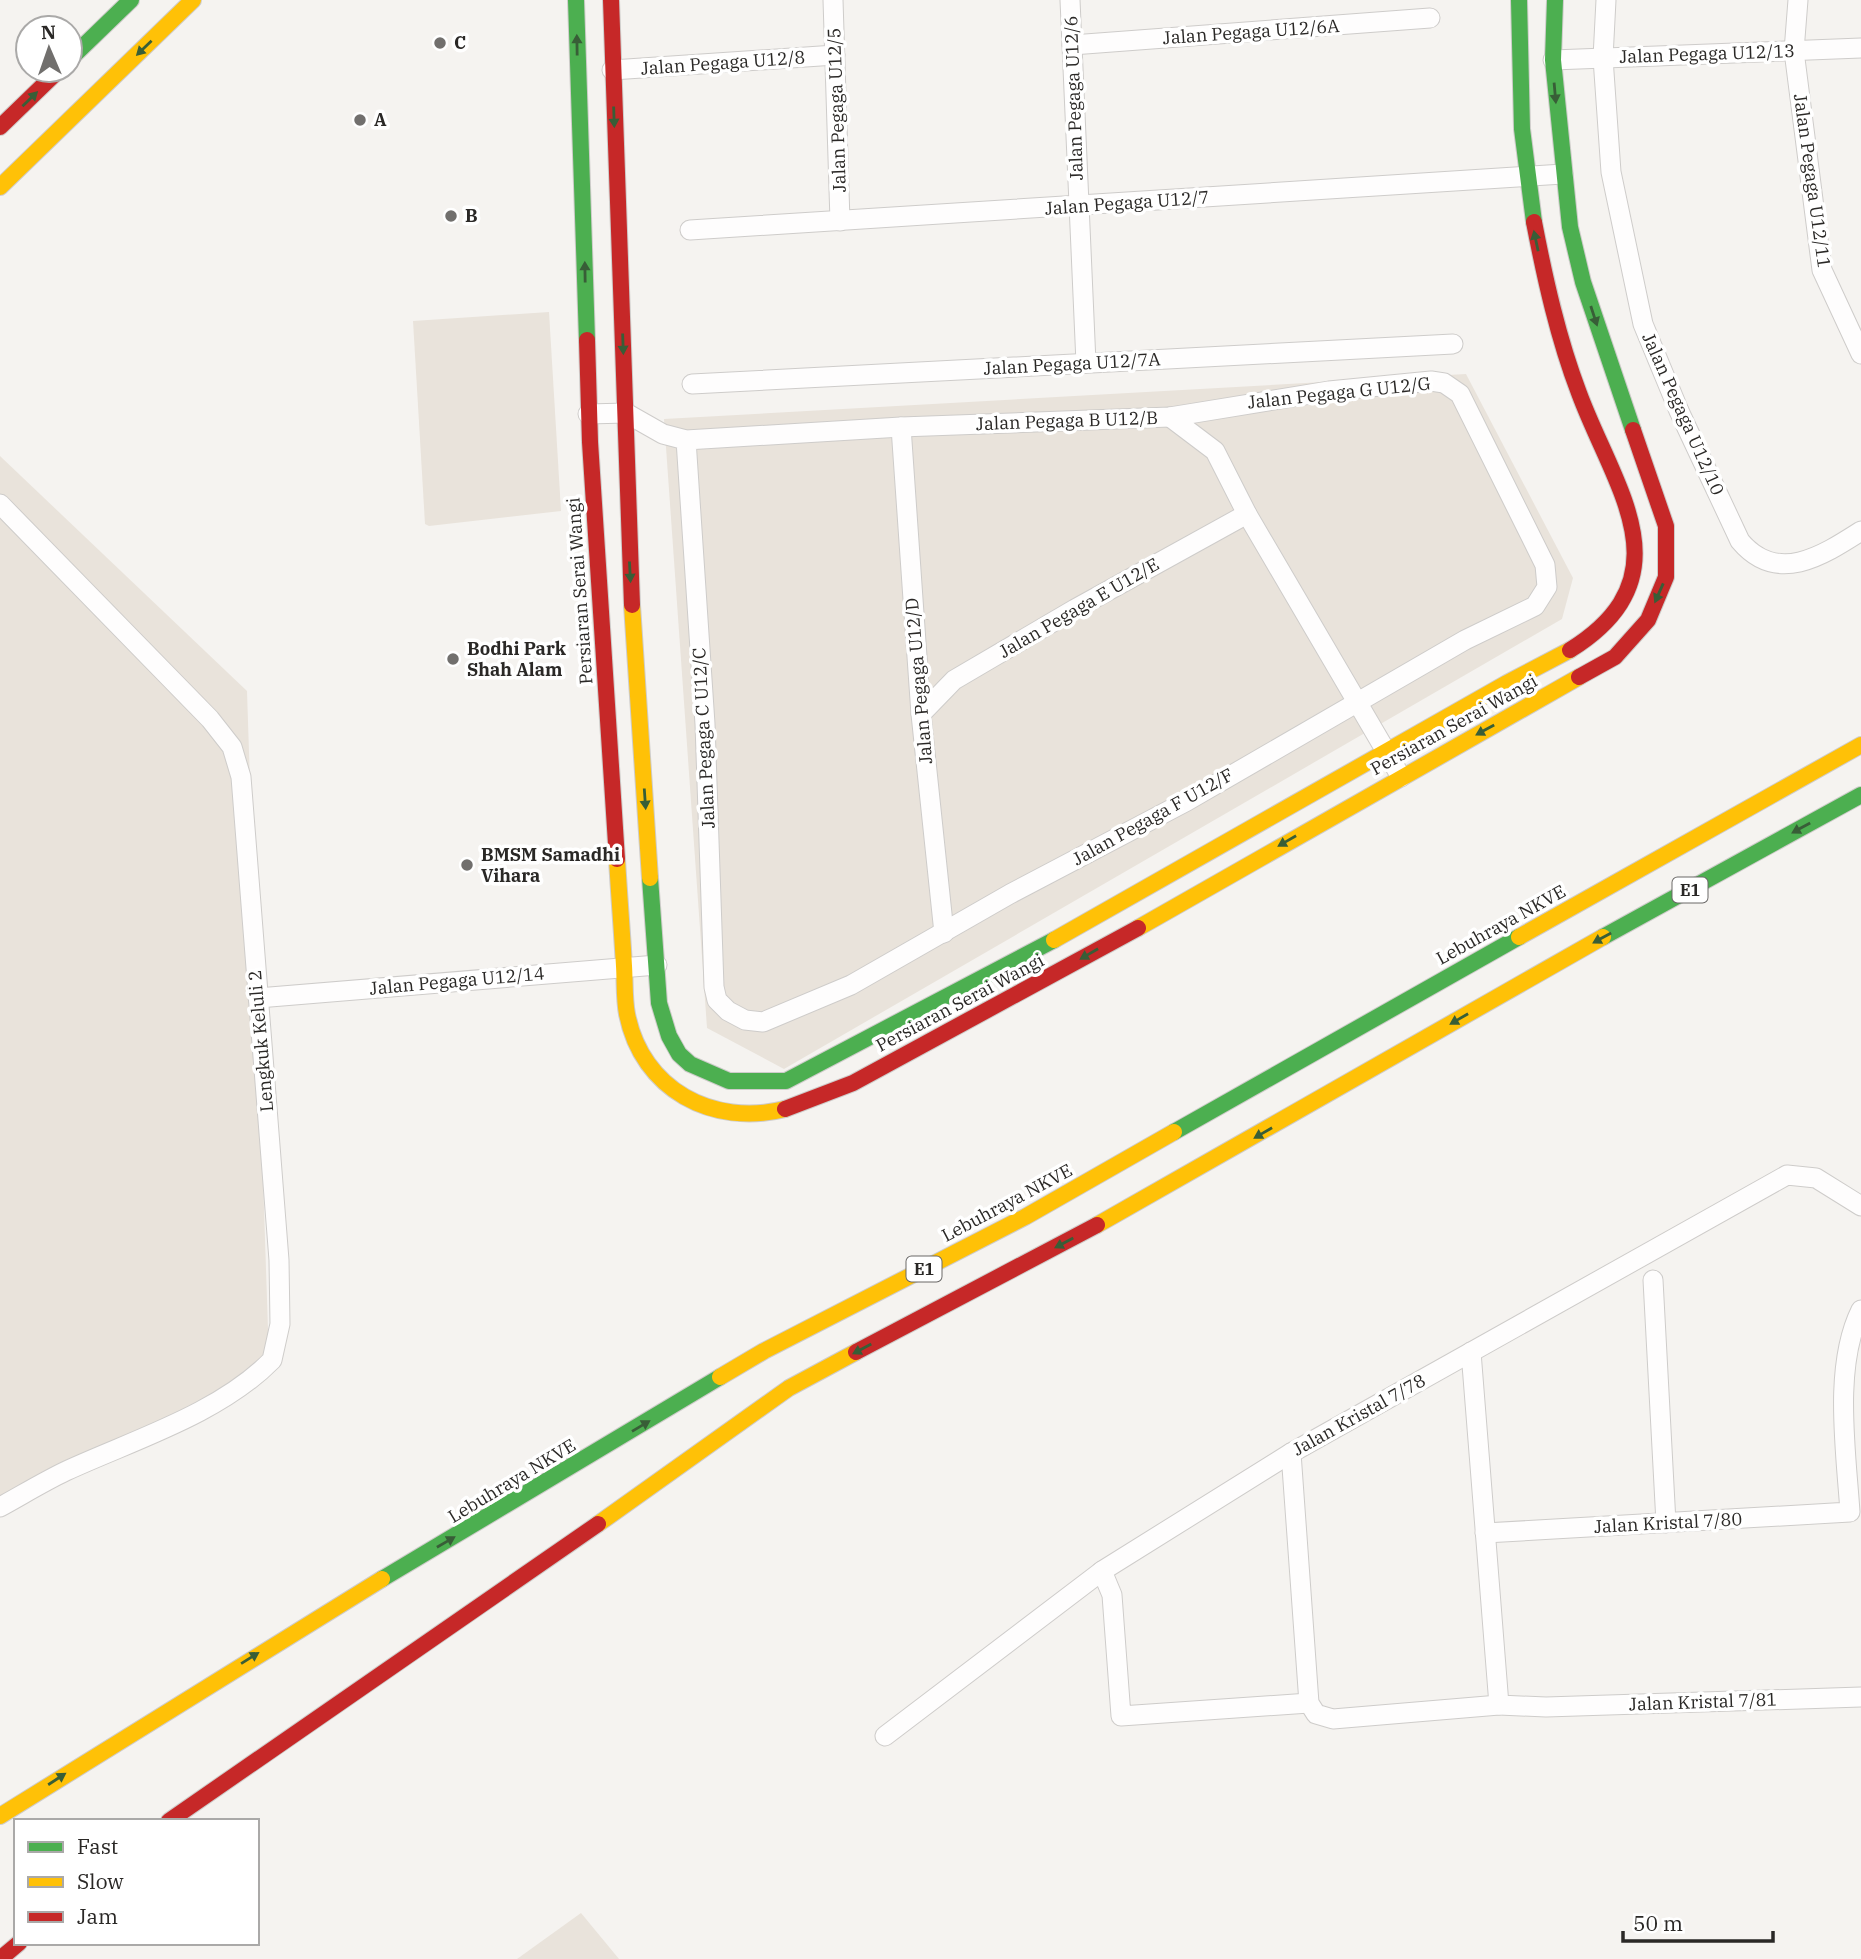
<svg xmlns="http://www.w3.org/2000/svg" width="1861" height="1959" viewBox="0 0 1861 1959" font-family="'IBM Plex Serif',serif">
  <style>
    .built { fill: #e9e3db }
    .lines { fill: none; stroke-linecap: round; stroke-linejoin: round }
    .street-casing { stroke: #ceccca; stroke-width: 21 }
    .fast-casing { stroke: #ceccca; stroke-width: 18 }
    .slow-casing { stroke: #ceccca; stroke-width: 18 }
    .jam-casing { stroke: #ceccca; stroke-width: 18 }
    .street { stroke: #fefdfd; stroke-width: 19 }
    .fast { stroke: #4caf50; stroke-width: 16 }
    .slow { stroke: #ffc107; stroke-width: 16 }
    .jam { stroke: #c62828; stroke-width: 16 }
    .oneway { fill: #385e37 }
    .poi-dot { fill: #716f6d; stroke: #fff; stroke-width: 2.5 }
    .labels { text-anchor: middle; stroke-width: 7; stroke-linejoin: round; paint-order: stroke }
    .shield { fill: #fff; stroke: #6a6867; stroke-width: 2 }
    .shield-label { font-size: 16px; font-weight: bold; fill: #2a2826 }
    .street-label { font-size: 18px; fill: #2a2826; stroke: #fff }
    .poi-label { font-size: 18px; font-weight: bold; fill: #2a2826; stroke: #fff; text-anchor: start }
  </style>
  <rect width="100%" height="100%" fill="#f5f3f0"/>
  <!-- built -->
  <g class="built">
    <polygon points="549,312 561,511 429,526 425,524 413,321"/>
    <polygon points="1466,374 1573,578 1562,619 784,1069 707,1028 664,419"/>
    <polygon points="0,456 247,691 269,1360 0,1517"/>
    <polygon points="581,1913 619,1959 517,1959"/>
  </g>
  <g class="lines">
    <!-- street casing -->
    <g class="street-casing">
      <g id="street">
        <polyline points="833,0 840,221"/>
        <polyline points="1070,0 1086,363"/>
        <path d="M1606,0l-3,58 8,114 32,152 36,87 61,130c37,44 82,15 121,-10"/>
        <polyline points="1798,0 1794,51 1822,270 1861,354"/>
        <polyline points="1072,45 1430,18"/>
        <polyline points="1553,60 1861,48"/>
        <polyline points="612,70 835,55"/>
        <polyline points="690,230 1563,174"/>
        <polyline points="692,384 1453,344"/>
        <polyline points="588,414 626,413 663,434 686,440 901,427 1170,417 1329,391 1431,381 1444,383 1460,394 1545,565 1547,587 1535,606 1465,640 1187,801 1010,894 851,985 763,1022 745,1020 728,1011 717,1000 714,987 705,724 686,440"/>
        <polyline points="1170,417 1215,451 1247,514 1401,777"/>
        <polyline points="901,427 921,714 944,933"/>
        <path d="M0,504l210,215 22,28 9,30 38,483 1,64 -8,36c-53,54 -139,80 -206,111 -23,11 -44,24 -66,36"/>
        <polyline points="921,714 954,680 1075,609 1247,514"/>
        <polyline points="258,998 657,965"/>
        <polyline points="1653,1280 1666,1523"/>
        <polyline points="1471,1352 1499,1705 1546,1707 1861,1697"/>
        <polyline points="1291,1453 1309,1703 1316,1714 1333,1719 1499,1705"/>
        <path d="M1485,1533l365,-21c-4,-61 -17,-146 11,-202"/>
        <polyline points="1102,1571 1112,1595 1121,1716 1309,1703"/>
        <polyline points="885,1736 1102,1571 1291,1453 1787,1175 1816,1178 1861,1206"/>
      </g>
    </g>
    <!-- fast casing -->
    <g class="fast-casing">
      <g id="fast">
        <polyline points="576,0 587,340"/>
        <polyline points="1519,0 1522,129 1534,222"/>
        <polyline points="1555,0 1553,60 1570,227 1583,282 1633,430"/>
        <polyline points="70,59 131,0"/>
        <polyline points="650,878 659,1003 669,1036 679,1054 690,1064 729,1081 786,1081 1054,940"/>
        <polyline points="1603,937 1861,795"/>
        <polyline points="1174,1132 1519,937"/>
        <polyline points="382,1579 720,1377"/>
      </g>
    </g>
    <!-- slow casing -->
    <g class="slow-casing">
      <g id="slow">
        <polyline points="0,187 193,0"/>
        <polyline points="632,605 650,878"/>
        <path d="M617,859c2,36 5,71 7,107 1,15 0,33 3,48 15,76 86,113 158,95"/>
        <polyline points="1138,928 1579,677"/>
        <polyline points="1519,937 1861,745"/>
        <polyline points="1054,940 1507,683 1570,650"/>
        <polyline points="1097,1225 1603,937"/>
        <polyline points="720,1377 764,1351 1025,1217 1174,1132"/>
        <polyline points="598,1524 789,1388 856,1352"/>
        <polyline points="0,1816 382,1579"/>
      </g>
    </g>
    <!-- jam casing -->
    <g class="jam-casing">
      <g id="jam">
        <polyline points="611,0 632,605"/>
        <polyline points="0,127 59,70"/>
        <path d="M1534,222c11,57 24,116 45,171 35,95 110,183 -9,257"/>
        <polyline points="587,340 590,442 617,859"/>
        <polyline points="1579,677 1615,657 1648,620 1666,577 1666,526 1633,430"/>
        <polyline points="785,1109 853,1083 1138,928"/>
        <polyline points="856,1352 1097,1225"/>
        <polyline points="169,1821 598,1524"/>
        <polyline points="0,1959 19,1943"/>
      </g>
    </g>
    <!-- street -->
    <use href="#street" class="street"/>
    <!-- fast -->
    <use href="#fast" class="fast"/>
    <!-- slow -->
    <use href="#slow" class="slow"/>
    <!-- jam -->
    <use href="#jam" class="jam"/>
  </g>
  <!-- one-way arrows -->
  <defs><path id="oneway-solid" d="M-6-.8H1V-3.2L6.5 0L1 3.2V.8H-6Z" transform="scale(1.75)"/></defs>
  <g class="oneway">
    <use href="#oneway-solid" transform="translate(577 45) rotate(-91)"/>
    <use href="#oneway-solid" transform="translate(144 48) rotate(136)"/>
    <use href="#oneway-solid" transform="translate(1555 93) rotate(85)"/>
    <use href="#oneway-solid" transform="translate(30 99) rotate(-44)"/>
    <use href="#oneway-solid" transform="translate(614 117) rotate(88)"/>
    <use href="#oneway-solid" transform="translate(1536 241) rotate(-102)"/>
    <use href="#oneway-solid" transform="translate(585 272) rotate(-91)"/>
    <use href="#oneway-solid" transform="translate(1594 316) rotate(72)"/>
    <use href="#oneway-solid" transform="translate(623 344) rotate(88)"/>
    <use href="#oneway-solid" transform="translate(630 572) rotate(87)"/>
    <use href="#oneway-solid" transform="translate(1659 593) rotate(114)"/>
    <use href="#oneway-solid" transform="translate(1485 730) rotate(151)"/>
    <use href="#oneway-solid" transform="translate(645 799) rotate(86)"/>
    <use href="#oneway-solid" transform="translate(1801 828) rotate(151)"/>
    <use href="#oneway-solid" transform="translate(1287 841) rotate(150)"/>
    <use href="#oneway-solid" transform="translate(1602 938) rotate(151)"/>
    <use href="#oneway-solid" transform="translate(1089 954) rotate(150)"/>
    <use href="#oneway-solid" transform="translate(1459 1019) rotate(150)"/>
    <use href="#oneway-solid" transform="translate(1263 1133) rotate(150)"/>
    <use href="#oneway-solid" transform="translate(1064 1243) rotate(152)"/>
    <use href="#oneway-solid" transform="translate(862 1349) rotate(152)"/>
    <use href="#oneway-solid" transform="translate(641 1426) rotate(-31)"/>
    <use href="#oneway-solid" transform="translate(446 1542) rotate(-30)"/>
    <use href="#oneway-solid" transform="translate(250 1658) rotate(-32)"/>
    <use href="#oneway-solid" transform="translate(57 1779) rotate(-33)"/>
  </g>
  <!-- markers -->
  <g class="poi-dot">
    <circle cx="440" cy="43" r="7"/>
    <circle cx="360" cy="120" r="7"/>
    <circle cx="451" cy="216" r="7"/>
    <circle cx="453" cy="659" r="7"/>
    <circle cx="467" cy="865" r="7"/>
  </g>
  <g class="labels">
    <!-- shield labels -->
    <g class="shield">
      <rect x="1672.5" y="877.5" width="35" height="25" rx="5"/>
      <rect x="906.5" y="1256.5" width="35" height="25" rx="5"/>
    </g>
    <g class="shield-label">
      <text x="1690" y="896">E1</text>
      <text x="924" y="1275">E1</text>
    </g>
    <!-- street labels -->
    <g class="street-label">
      <text transform="translate(1251 32) rotate(-4)" y="6">Jalan Pegaga U12/6A</text>
      <text transform="translate(1707 54) rotate(-2)" y="6">Jalan Pegaga U12/13</text>
      <text transform="translate(723 63) rotate(-4)" y="6">Jalan Pegaga U12/8</text>
      <text transform="translate(1074 98) rotate(-92)" y="6">Jalan Pegaga U12/6</text>
      <text transform="translate(837 110) rotate(-92)" y="6">Jalan Pegaga U12/5</text>
      <text transform="translate(1812 181) rotate(82)" y="6">Jalan Pegaga U12/11</text>
      <text transform="translate(1127 203) rotate(-4)" y="6">Jalan Pegaga U12/7</text>
      <text transform="translate(1072 364) rotate(-3)" y="6">Jalan Pegaga U12/7A</text>
      <text transform="translate(1339 393) rotate(-6)" y="6">Jalan Pegaga G U12/G</text>
      <text transform="translate(1683 414) rotate(66)" y="6">Jalan Pegaga U12/10</text>
      <text transform="translate(1067 421) rotate(-2)" y="6">Jalan Pegaga B U12/B</text>
      <text transform="translate(580 591) rotate(-94)" y="6">Persiaran Serai Wangi</text>
      <text transform="translate(1079 608) rotate(-30)" y="6">Jalan Pegaga E U12/E</text>
      <text transform="translate(919 681) rotate(-95)" y="6">Jalan Pegaga U12/D</text>
      <text transform="translate(1454 725) rotate(-29)" y="6">Persiaran Serai Wangi</text>
      <text transform="translate(704 738) rotate(-93)" y="6">Jalan Pegaga C U12/C</text>
      <text transform="translate(1153 817) rotate(-29)" y="6">Jalan Pegaga F U12/F</text>
      <text transform="translate(1501 925) rotate(-29)" y="6">Lebuhraya NKVE</text>
      <text transform="translate(457 981) rotate(-5)" y="6">Jalan Pegaga U12/14</text>
      <text transform="translate(960 1003) rotate(-28)" y="6">Persiaran Serai Wangi</text>
      <text transform="translate(261 1041) rotate(-95)" y="6">Lengkuk Keluli 2</text>
      <text transform="translate(1007 1203) rotate(-28)" y="6">Lebuhraya NKVE</text>
      <text transform="translate(1359 1415) rotate(-29)" y="6">Jalan Kristal 7/78</text>
      <text transform="translate(512 1481) rotate(-31)" y="6">Lebuhraya NKVE</text>
      <text transform="translate(1668 1523) rotate(-3)" y="6">Jalan Kristal 7/80</text>
      <text transform="translate(1703 1702) rotate(-2)" y="6">Jalan Kristal 7/81</text>
    </g>
    <!-- poi labels -->
    <g class="poi-label">
      <text x="454" y="49">C</text>
      <text x="374" y="126">A</text>
      <text x="465" y="222">B</text>
      <text x="467" y="655">Bodhi Park<tspan x="467" dy="21">Shah Alam</tspan></text>
      <text x="481" y="861">BMSM Samadhi<tspan x="481" dy="21">Vihara</tspan></text>
    </g>
  </g>
  <!-- legend -->
  <rect x="14" y="1819" width="245" height="126" fill="#ffffff" stroke="#aaa9a8" stroke-width="2"/>
  <rect x="28" y="1842" width="35" height="10" fill="#4caf50" stroke="#aaa9a8" stroke-width="2"/>
  <text x="77" y="1854" font-size="21" fill="#2a2826">Fast</text>
  <rect x="28" y="1877" width="35" height="10" fill="#ffc107" stroke="#aaa9a8" stroke-width="2"/>
  <text x="77" y="1889" font-size="21" fill="#2a2826">Slow</text>
  <rect x="28" y="1912" width="35" height="10" fill="#c62828" stroke="#aaa9a8" stroke-width="2"/>
  <text x="77" y="1924" font-size="21" fill="#2a2826">Jam</text>
  <!-- north arrow -->
  <g transform="translate(49 49) rotate(358)"><circle r="33" fill="#ffffff" stroke="#aaa9a8" stroke-width="2"/>
  <path d="M0-5L12 26L0 18L-12 26Z" fill="#716f6d"/>
  <text y="-10" font-size="19" font-weight="bold" text-anchor="middle" fill="#2a2826">N</text>
  </g>
  <!-- scale -->
  <path d="M1623 1931v10h150v-10" fill="none" stroke="#2a2826" stroke-width="3.5"/>
  <text x="1633" y="1931" font-size="21" fill="#2a2826" stroke="#ffffff" stroke-width="5" paint-order="stroke">50 m</text>
</svg>
